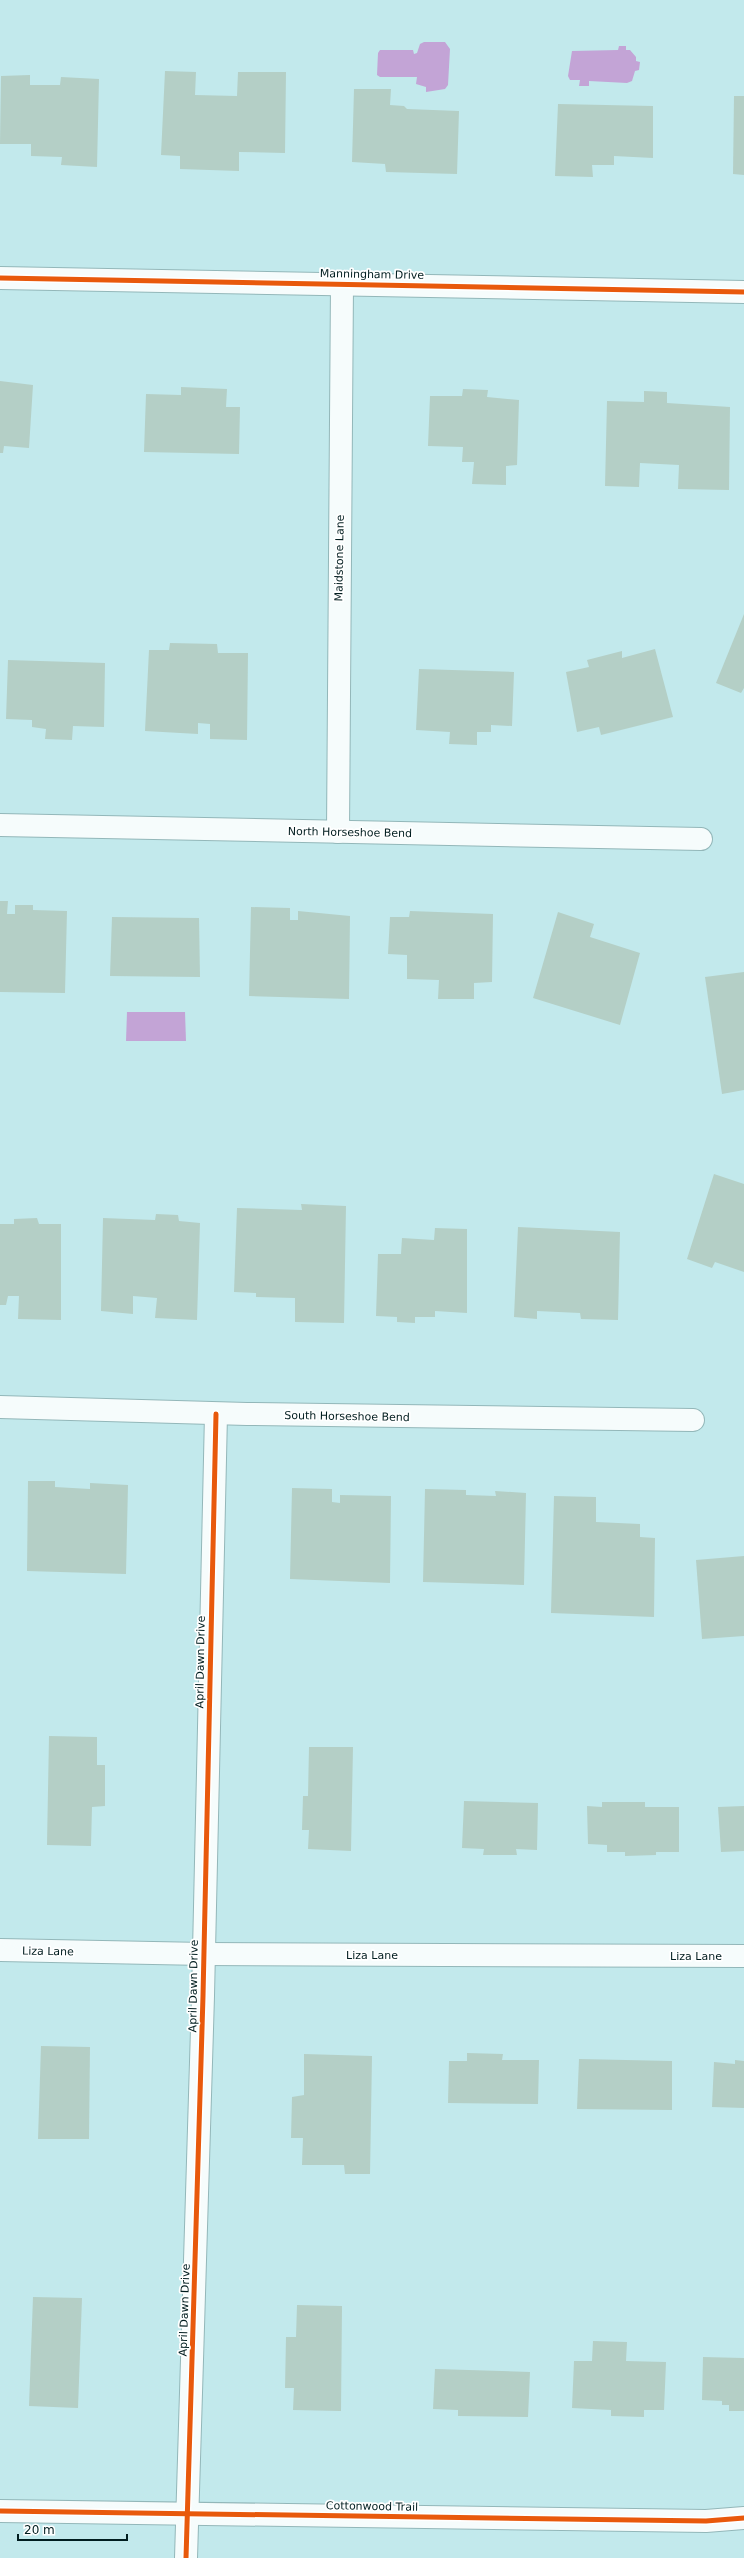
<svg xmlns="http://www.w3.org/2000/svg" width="744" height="2558" viewBox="0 0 744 2558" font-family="'DejaVu Sans',sans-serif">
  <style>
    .water { fill: #c3a4d6 }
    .building { fill: #b4cfc6 }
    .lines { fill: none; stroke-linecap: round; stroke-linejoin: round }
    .street-casing { stroke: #93b7b9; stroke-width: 24 }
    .street { stroke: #f6fcfc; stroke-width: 22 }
    .cycleway-casing { stroke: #fff; stroke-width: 8 }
    .cycleway { stroke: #e8590c; stroke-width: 5 }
    .labels { text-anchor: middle; stroke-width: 3.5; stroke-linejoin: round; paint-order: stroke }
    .street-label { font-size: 11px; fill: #001d1f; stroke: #fff }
  </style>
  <rect width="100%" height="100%" fill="#c2e9ec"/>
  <!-- water -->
  <g class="water">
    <polygon points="424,42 445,42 450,49 448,85 445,89 426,92 426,87 416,84 417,77 380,77 377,75 378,53 380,50 413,50 414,54 417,53 420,44"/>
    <polygon points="619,46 626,46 626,50 630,50 636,57 636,61 640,62 639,70 635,71 632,81 627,83 589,81 589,86 579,86 580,80 570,80 568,76 572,51 618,50"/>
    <polygon points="127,1012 185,1012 186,1041 126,1041"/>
  </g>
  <!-- building -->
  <g class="building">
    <polygon points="165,71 196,72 195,95 237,96 238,72 286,72 285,153 239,152 239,171 180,169 180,156 161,155"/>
    <polygon points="30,75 30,85 60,85 61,77 99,79 97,167 61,165 62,157 31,156 31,144 0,144 1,76"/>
    <polygon points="354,89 391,89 390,105 404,106 407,109 459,111 457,174 386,172 385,164 352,162"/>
    <polygon points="734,96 744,96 744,175 733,174"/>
    <polygon points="558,104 653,106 653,158 614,156 614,165 592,165 593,177 555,176"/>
    <polygon points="0,381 33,385 29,448 4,446 3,453 0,453"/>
    <polygon points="181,387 227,389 226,407 240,407 239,454 144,452 146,394 181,395"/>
    <polygon points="463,389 488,390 487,397 519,400 517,465 506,466 506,485 472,484 474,462 462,462 463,447 428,446 430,396 462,396"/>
    <polygon points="644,391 667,392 667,403 730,407 729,490 678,489 679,465 640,463 639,487 605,486 607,401 644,402"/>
    <polygon points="744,614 744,688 741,693 716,683"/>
    <polygon points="170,643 217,644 218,653 248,653 247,740 210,739 210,724 198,723 198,734 145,731 149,650 169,650"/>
    <polygon points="655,649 673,717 601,735 599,727 577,732 566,672 589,667 587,660 622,651 622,658"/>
    <polygon points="8,660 105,663 104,727 73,726 72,740 45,739 46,729 32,727 32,720 6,719"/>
    <polygon points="419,669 514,672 512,726 491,725 491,732 477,732 477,745 449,744 450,732 416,730"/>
    <polygon points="0,901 8,901 7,914 15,914 15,905 33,905 33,910 67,911 65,993 0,992"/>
    <polygon points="251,907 290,908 290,920 298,920 298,911 350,916 349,999 249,996"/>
    <polygon points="410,911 493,914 492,982 474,983 474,999 438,999 439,980 407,979 407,955 388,954 390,917 409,917"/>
    <polygon points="558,912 594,924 590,937 640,953 620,1025 533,998"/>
    <polygon points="112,917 199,918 200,977 110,976"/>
    <polygon points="744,972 744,1090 722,1094 705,977"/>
    <polygon points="714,1174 744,1184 744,1272 715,1262 712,1268 687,1259"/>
    <polygon points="301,1204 346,1206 344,1323 295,1322 295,1298 256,1297 256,1293 234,1292 237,1208 302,1210"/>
    <polygon points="156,1214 178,1215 179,1221 200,1223 197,1320 155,1318 157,1298 133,1296 133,1314 101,1311 103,1218 155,1220"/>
    <polygon points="37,1218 39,1224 61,1224 61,1320 18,1319 19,1296 8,1296 6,1305 0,1305 0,1224 14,1224 14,1219"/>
    <polygon points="518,1227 620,1232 618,1320 581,1319 580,1313 537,1311 537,1319 514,1317"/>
    <polygon points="435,1228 467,1229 467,1313 435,1311 435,1317 415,1317 415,1323 397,1322 397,1317 376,1316 378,1254 401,1254 402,1238 434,1240"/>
    <polygon points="28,1481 55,1481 55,1487 90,1489 90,1483 128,1485 126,1574 27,1571"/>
    <polygon points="292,1488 332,1489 332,1502 340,1503 340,1495 391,1496 390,1583 290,1579"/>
    <polygon points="425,1489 466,1490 466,1495 496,1496 495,1491 526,1493 524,1585 423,1582"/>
    <polygon points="554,1496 596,1497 596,1522 640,1524 640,1537 655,1538 654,1617 551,1613"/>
    <polygon points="744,1556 744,1636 702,1639 696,1560"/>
    <polygon points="49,1736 97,1737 97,1765 105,1765 105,1806 92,1807 91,1846 47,1845"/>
    <polygon points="309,1747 353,1747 351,1851 308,1849 309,1830 302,1830 303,1796 308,1796"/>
    <polygon points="464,1801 538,1803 537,1850 516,1849 517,1855 483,1855 484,1849 462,1848"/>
    <polygon points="602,1802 645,1802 645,1807 679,1807 679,1852 656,1852 656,1855 625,1856 625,1852 607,1852 607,1845 588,1844 587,1806 602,1807"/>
    <polygon points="744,1806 744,1851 721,1852 718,1807"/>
    <polygon points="41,2046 90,2047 89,2139 38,2139"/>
    <polygon points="467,2053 503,2054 502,2060 539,2060 538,2104 448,2103 449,2061 467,2061"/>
    <polygon points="304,2054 372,2056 370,2174 345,2174 344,2165 302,2165 303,2138 291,2138 292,2097 304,2095"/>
    <polygon points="579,2059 672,2061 672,2110 577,2109"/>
    <polygon points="735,2060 744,2061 744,2108 712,2107 714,2062 735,2064"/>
    <polygon points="33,2297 82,2298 78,2408 29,2406"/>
    <polygon points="297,2305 342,2306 341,2411 293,2410 294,2388 285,2388 286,2337 296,2337"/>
    <polygon points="593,2341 627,2342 626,2361 666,2362 664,2410 644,2410 644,2417 611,2416 611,2410 572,2408 574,2361 592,2361"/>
    <polygon points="703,2357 744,2358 744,2411 729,2411 729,2405 722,2405 722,2401 702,2400"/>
    <polygon points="435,2369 530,2372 528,2417 458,2416 458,2410 433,2409"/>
  </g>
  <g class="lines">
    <!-- street casing -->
    <g class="street-casing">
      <g id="street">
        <polyline points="0,278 744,292"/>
        <polyline points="0,825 701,839"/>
        <polyline points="338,832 342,284"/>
        <polyline points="0,1407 247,1414 693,1420"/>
        <polyline points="0,1950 204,1954 744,1956"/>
        <polyline points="0,2511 706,2521 744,2518"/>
        <polyline points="186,2558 203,1996 216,1414"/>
      </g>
    </g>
    <!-- street -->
    <use href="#street" class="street"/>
    <!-- cycleway casing -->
    <g class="cycleway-casing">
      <g id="cycleway">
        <polyline points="0,278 744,292"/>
        <polyline points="0,2511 706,2521 744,2518"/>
        <polyline points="186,2558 203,1996 216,1414"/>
      </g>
    </g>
    <!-- cycleway -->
    <use href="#cycleway" class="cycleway"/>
  </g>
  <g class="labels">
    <!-- street labels -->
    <g class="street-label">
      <text transform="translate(372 274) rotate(1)" y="4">Manningham Drive</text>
      <text transform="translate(339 558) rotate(-89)" y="4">Maidstone Lane</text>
      <text transform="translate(350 832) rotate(1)" y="4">North Horseshoe Bend</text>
      <text transform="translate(347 1416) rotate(1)" y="4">South Horseshoe Bend</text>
      <text transform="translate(200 1662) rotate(-89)" y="4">April Dawn Drive</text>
      <text transform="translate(48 1951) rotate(1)" y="4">Liza Lane</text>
      <text x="372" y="1959">Liza Lane</text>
      <text x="696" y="1960">Liza Lane</text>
      <text transform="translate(193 1986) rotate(-89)" y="4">April Dawn Drive</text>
      <text transform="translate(184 2310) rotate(-88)" y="4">April Dawn Drive</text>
      <text transform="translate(372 2506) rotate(1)" y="4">Cottonwood Trail</text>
    </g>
  </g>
  <!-- scale -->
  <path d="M18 2534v6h109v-6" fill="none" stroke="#001d1f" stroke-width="2"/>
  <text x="24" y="2534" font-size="12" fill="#001d1f" stroke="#ffffff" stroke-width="3" paint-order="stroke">20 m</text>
</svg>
